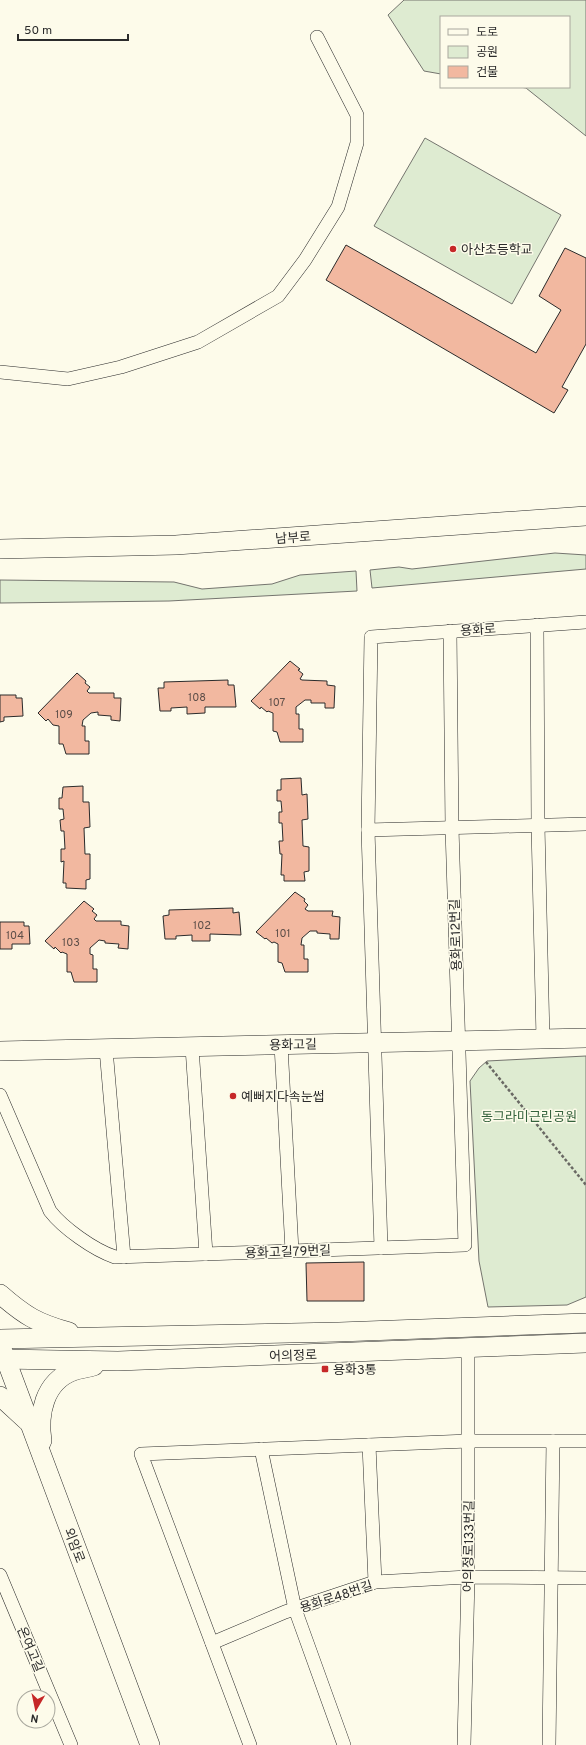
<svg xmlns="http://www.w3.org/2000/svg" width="586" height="1745" viewBox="0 0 586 1745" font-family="Overpass,'Noto Sans KR',sans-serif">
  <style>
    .green { fill: #deebd1; stroke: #74746e }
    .building { fill: #f2b8a0; stroke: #2b2b2b }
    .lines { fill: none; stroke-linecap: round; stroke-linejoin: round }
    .street-casing { stroke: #2b2b2b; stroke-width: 14 }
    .secondary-casing { stroke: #2b2b2b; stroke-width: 20 }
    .path { stroke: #6a6964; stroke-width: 2.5; stroke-dasharray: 3 2; stroke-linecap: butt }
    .street { stroke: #fdfbea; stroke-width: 13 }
    .secondary { stroke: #fdfbea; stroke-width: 19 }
    .poi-dot { fill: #c62828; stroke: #fdfbea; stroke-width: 1.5 }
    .labels { text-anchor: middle; stroke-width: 3; stroke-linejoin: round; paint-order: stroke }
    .number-label { font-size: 11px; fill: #5d4e48 }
    .poi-label { font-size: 13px; fill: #2b2b2b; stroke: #fdfbea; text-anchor: start }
    .street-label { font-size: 13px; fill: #2b2b2b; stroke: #fdfbea }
    .park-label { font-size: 13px; fill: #34623c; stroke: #fdfbea }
  </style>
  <rect width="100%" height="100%" fill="#fdfbea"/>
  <!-- green -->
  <g class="green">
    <polygon points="404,0 586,0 586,136 526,88 520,87 569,87 569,17 441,17 441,74 424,71 388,15"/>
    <polygon points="425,138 561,215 512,304 374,226"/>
    <polygon points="555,553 586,555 586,569 372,588 370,570 399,567 412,569"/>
    <polygon points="356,571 357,591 169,601 0,603 0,580 174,582 202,589 272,584 300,575"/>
    <polygon points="586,1056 586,1297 567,1305 488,1307 479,1261 470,1081 479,1068 487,1061"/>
  </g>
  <!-- building -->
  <g class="building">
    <polygon points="346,245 536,353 561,310 539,296 565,248 586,258 586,344 562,387 568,390 554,413 326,280"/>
    <polygon points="290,661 300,669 298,670 303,674 300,679 302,680 327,681 327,685 335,686 334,708 325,708 325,703 311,703 311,700 305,700 296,707 296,714 299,714 299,729 303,729 303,742 280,742 277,732 273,731 273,713 268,711 267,712 261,707 260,709 251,701"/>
    <polygon points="77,673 86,681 85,683 90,687 87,691 89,693 114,693 114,698 121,698 120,721 111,720 111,716 98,715 98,712 91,713 83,720 82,726 85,726 85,741 89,741 89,754 66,754 63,744 59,744 59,726 53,725 48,719 46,721 38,713"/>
    <polygon points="228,680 228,685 234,685 236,707 205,707 205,713 187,714 187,707 171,708 171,711 160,711 158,688 164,688 164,682"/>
    <polygon points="0,695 16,695 16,698 22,698 23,716 4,717 4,721 0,722"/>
    <polygon points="301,778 302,795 307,794 308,819 302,820 303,846 309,847 309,871 304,872 305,881 284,881 284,875 281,875 282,854 280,854 279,841 283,841 282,823 279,823 279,812 282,812 281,801 277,801 277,790 281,790 281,779"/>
    <polygon points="83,786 83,802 89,802 90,827 84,828 85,854 90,854 90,879 86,880 86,889 66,888 66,883 63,883 64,861 61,862 61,849 65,849 64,831 61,831 60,820 64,819 63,809 59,809 59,798 62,798 63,787"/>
    <polygon points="295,892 305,899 304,901 308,905 305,909 308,911 333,911 332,916 340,917 339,939 330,939 330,934 317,933 317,931 310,931 302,938 301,945 304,945 304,959 308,959 308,972 285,972 282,963 278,962 278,944 274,942 272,943 266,938 265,939 256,932"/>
    <polygon points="84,901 94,909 92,911 97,915 94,919 96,921 121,921 121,925 129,926 128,949 118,948 119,944 105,943 105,941 99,940 90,948 90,954 93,955 93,969 97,969 97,982 74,982 71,972 67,972 67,954 62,952 61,953 55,947 54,949 45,941"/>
    <polygon points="233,908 233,913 239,912 241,935 210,934 210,941 192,941 192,935 176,936 176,939 165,939 163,916 169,915 169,910"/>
    <polygon points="0,922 24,922 24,926 29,926 30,944 12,944 12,949 0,949"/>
    <polygon points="364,1262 364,1301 307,1301 306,1263"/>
  </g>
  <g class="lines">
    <!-- street casing -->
    <g class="street-casing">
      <g id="street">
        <polyline points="0,372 68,379 121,367 198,342 278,296 305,260 338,207 357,143 357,115 317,37"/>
        <polyline points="537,625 538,826 543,1039"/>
        <polyline points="368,830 586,824"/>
        <polyline points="281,1045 292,1251"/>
        <polyline points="192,1047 206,1254"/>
        <polyline points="106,1049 124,1257"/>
        <path d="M0,1095l50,116c13,17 44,39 65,46l350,-12 -13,-417 -2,-197"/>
        <polyline points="381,1248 368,830 371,637 586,622"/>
        <polyline points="369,1445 375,1582"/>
        <polyline points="261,1449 295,1609 344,1745"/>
        <polyline points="0,1575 71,1745"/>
        <polyline points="212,1643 285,1612 375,1582 468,1577 586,1578"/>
        <polyline points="250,1745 141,1454 469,1441 586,1441"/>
        <polyline points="464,1745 468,1577 468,1347"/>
        <polyline points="549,1745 553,1441"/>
      </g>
    </g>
    <!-- secondary casing -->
    <g class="secondary-casing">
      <g id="secondary">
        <polyline points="0,549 176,545 586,516"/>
        <polyline points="0,1051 586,1038"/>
        <path d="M0,1294c25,22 37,29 69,38"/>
        <polyline points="0,1339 339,1332 586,1323"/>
        <polyline points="2,1349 150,1745"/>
        <polyline points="0,1359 118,1361 586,1343"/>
        <polyline points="0,1396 27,1421"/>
        <path d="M42,1441c-4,-27 2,-59 31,-70 6,-2 14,-3 21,-5"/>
      </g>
    </g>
    <!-- path -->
    <polyline class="path" points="486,1062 586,1185"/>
    <!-- street -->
    <use href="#street" class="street"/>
    <!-- secondary -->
    <use href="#secondary" class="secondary"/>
  </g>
  <!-- markers -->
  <g class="poi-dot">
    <circle cx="453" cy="249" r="4"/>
    <circle cx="233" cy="1096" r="4"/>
    <rect x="321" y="1365" width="8" height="8" rx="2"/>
  </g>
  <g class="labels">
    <!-- number labels -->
    <g class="number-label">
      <text x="197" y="701">108</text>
      <text x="277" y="706">107</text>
      <text x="64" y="718">109</text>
      <text x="202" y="929">102</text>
      <text x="283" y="937">101</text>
      <text x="15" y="939">104</text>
      <text x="71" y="946">103</text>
    </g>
    <!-- poi labels -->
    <g class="poi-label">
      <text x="461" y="254">아산초등학교</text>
      <text x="241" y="1101">예뻐지다속눈썹</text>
      <text x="333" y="1374">용화3통</text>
    </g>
    <!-- street labels -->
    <g class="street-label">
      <text transform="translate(293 537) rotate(-4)" y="5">남부로</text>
      <text transform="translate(478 629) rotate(-4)" y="5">용화로</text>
      <text transform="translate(455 935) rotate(-92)" y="5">용화로12번길</text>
      <text transform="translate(293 1044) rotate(-1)" y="5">용화고길</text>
      <text transform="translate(288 1251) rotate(-2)" y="5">용화고길79번길</text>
      <text transform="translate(293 1355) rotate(-2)" y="5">어의정로</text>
      <text transform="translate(75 1545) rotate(69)" y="5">외암로</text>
      <text transform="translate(468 1546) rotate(-89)" y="5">어의정로133번길</text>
      <text transform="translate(336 1596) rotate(-18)" y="5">용화로48번길</text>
      <text transform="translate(31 1649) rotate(67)" y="5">온여고길</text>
    </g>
    <!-- park labels -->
    <g class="park-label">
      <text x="529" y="1121">동그라미근린공원</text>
    </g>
  </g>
  <!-- legend -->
  <rect x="440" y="16" width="130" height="72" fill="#fdfbea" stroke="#a9a89e"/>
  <rect x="448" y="29" width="20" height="6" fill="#fdfbea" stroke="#a9a89e"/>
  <text x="476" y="36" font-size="12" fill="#2b2b2b">도로</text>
  <rect x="448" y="46" width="20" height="12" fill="#deebd1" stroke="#a9a89e"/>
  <text x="476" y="56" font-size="12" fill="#2b2b2b">공원</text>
  <rect x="448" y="66" width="20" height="12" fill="#f2b8a0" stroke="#a9a89e"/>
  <text x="476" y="76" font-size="12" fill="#2b2b2b">건물</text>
  <!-- north arrow -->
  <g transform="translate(36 1709) rotate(189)"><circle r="19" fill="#fdfbea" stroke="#a9a89e"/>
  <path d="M0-3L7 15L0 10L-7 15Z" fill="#c62828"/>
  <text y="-6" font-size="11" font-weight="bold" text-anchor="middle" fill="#2b2b2b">N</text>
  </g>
  <!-- scale -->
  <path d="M18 34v6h110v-6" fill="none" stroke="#2b2b2b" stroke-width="2"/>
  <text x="24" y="34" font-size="12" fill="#2b2b2b" stroke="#fdfbea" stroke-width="3" paint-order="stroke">50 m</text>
</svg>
